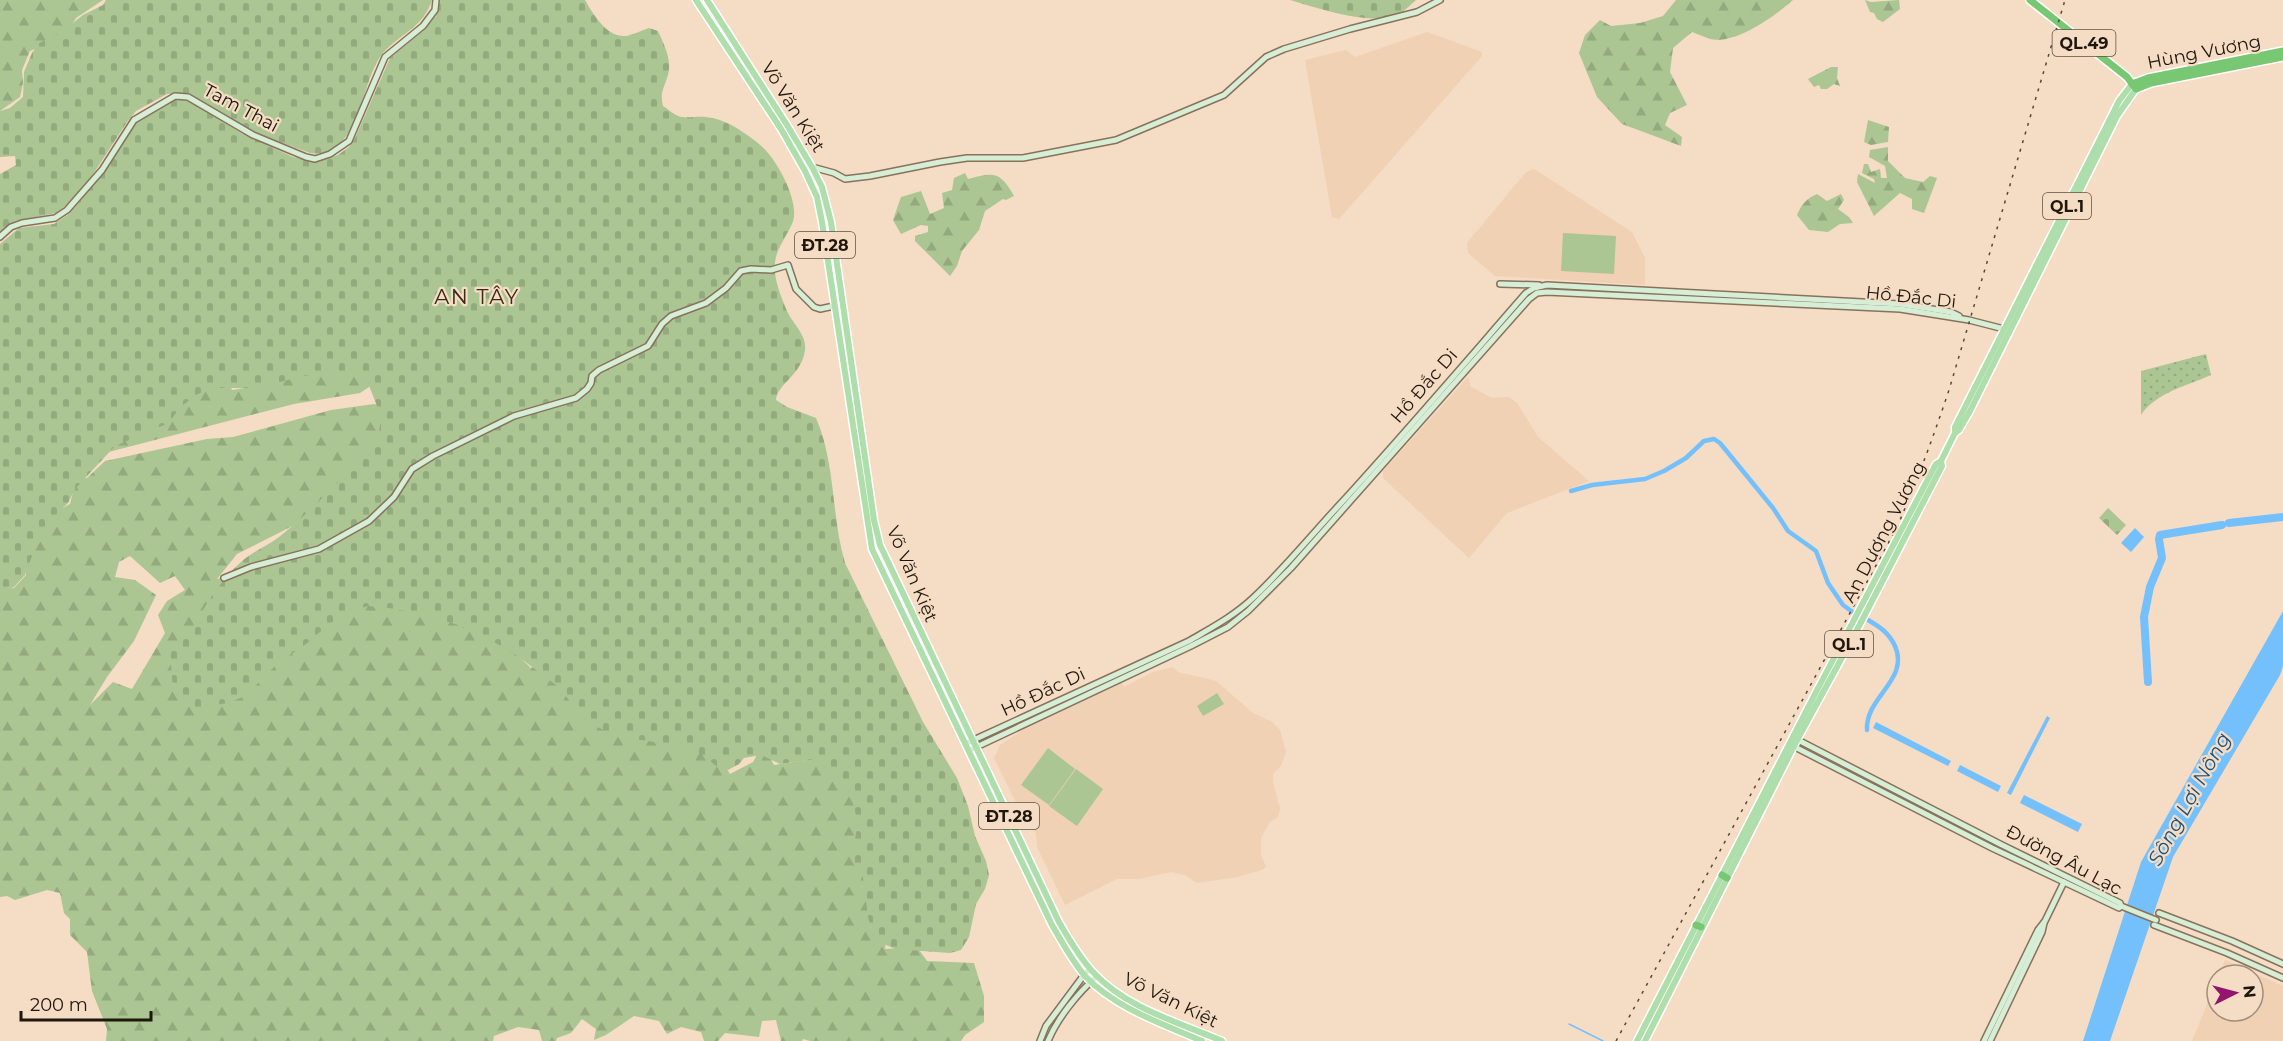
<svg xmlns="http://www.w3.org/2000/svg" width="2283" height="1041" viewBox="0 0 2283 1041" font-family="Montserrat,sans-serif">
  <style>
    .built { fill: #f0d1b3 }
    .grass { fill: url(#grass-dots) }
    .forest { fill: url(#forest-firs); fill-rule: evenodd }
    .cemetery { fill: url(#cemetery-stones) }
    .garden { fill: #abc693 }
    .water { fill: #74c0fd }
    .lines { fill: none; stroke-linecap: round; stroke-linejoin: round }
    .stream { stroke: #74c0fd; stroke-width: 1.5 }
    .canal { stroke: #74c0fd; stroke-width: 4.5 }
    .river { stroke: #74c0fd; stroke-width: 8 }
    .secondary-casing { stroke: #88725c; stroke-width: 8 }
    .primary-casing { stroke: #fff; stroke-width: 9 }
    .highway-casing { stroke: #fff; stroke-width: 10 }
    .secondary { stroke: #d6eed5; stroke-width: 5 }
    .primary { stroke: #aedeab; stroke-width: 6 }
    .highway { stroke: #78c873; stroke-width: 7 }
    .rail { stroke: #56493c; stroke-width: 1.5; stroke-dasharray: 3 6; stroke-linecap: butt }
    .labels { text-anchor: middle; stroke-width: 4.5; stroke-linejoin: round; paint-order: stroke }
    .shield { fill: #f5dcc4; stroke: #5f5144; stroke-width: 1.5 }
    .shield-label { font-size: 16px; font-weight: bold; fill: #1f160d }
    .street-label { font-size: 18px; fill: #1f160d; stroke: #f5dcc4 }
    .water-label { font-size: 20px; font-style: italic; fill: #1b527a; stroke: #f5dcc4 }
    .quarter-label { font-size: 21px; letter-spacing: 1.5px; fill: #3d2a16; stroke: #f5dcc4 }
  </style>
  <defs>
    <pattern id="grass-dots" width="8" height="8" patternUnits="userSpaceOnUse" patternTransform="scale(1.5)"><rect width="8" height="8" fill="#abc693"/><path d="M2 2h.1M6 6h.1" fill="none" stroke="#93a97e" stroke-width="1.8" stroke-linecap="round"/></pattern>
    <pattern id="forest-firs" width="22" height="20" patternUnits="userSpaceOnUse" patternTransform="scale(1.5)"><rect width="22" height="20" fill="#abc693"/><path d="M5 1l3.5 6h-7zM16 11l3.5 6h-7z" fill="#93a97e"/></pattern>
    <pattern id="cemetery-stones" width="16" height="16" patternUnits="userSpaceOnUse" patternTransform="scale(1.5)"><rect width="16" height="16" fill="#abc693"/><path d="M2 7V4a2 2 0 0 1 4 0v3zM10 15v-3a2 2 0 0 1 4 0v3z" fill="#93a97e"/></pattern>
  </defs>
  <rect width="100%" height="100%" fill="#f5dcc4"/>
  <!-- built -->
  <g class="built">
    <polygon points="1427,32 1482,52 1482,56 1339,219 1332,217 1305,60 1346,50 1355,57"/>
    <polygon points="1534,169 1632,232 1645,258 1645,285 1495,276 1468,253 1467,243 1526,172"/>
    <polygon points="1468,377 1471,387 1492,398 1509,397 1517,403 1538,437 1589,481 1507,513 1469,558 1383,478 1383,471"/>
    <polygon points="1173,667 1178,672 1216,681 1253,713 1271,721 1280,730 1286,752 1281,766 1273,774 1273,782 1280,809 1278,817 1270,822 1261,838 1261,854 1266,867 1262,870 1238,877 1197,883 1185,875 1171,872 1139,879 1117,879 1065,905 1037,847 1036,833 1024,819 994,758 1000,745 1023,730 1122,683 1124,687 1153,672"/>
    <polygon points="2225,960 2283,986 2283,1041 2192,1041 2217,980 2217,1011 2253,1011 2253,975 2219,975"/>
  </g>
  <!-- grass -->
  <path class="grass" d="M2206,354l5,21c-22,10 -56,18 -70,40v-44z"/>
  <!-- forest -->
  <g class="forest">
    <polygon points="0,0 103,0 76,18 69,30 56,40 30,51 22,70 23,83 20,97 0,111"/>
    <path d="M1676,0h117c-18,16 -58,45 -83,39 -6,-2 -12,-5 -18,-7l-19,16 -3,24 17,33 -17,8 -5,12 17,12 -1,9 -59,-22 -25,-27 -18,-44 6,-18 15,-15 11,6 29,-3 23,-7z"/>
    <polygon points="1865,0 1871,2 1899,0 1900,9 1883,22 1877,19 1874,13 1870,12"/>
    <polygon points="1831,67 1838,67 1837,78 1840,86 1834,84 1827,89 1821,89 1819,85 1814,87 1808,79"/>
    <polygon points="1868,120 1889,127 1888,142 1871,145 1864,142"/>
    <polygon points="1888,147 1888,161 1905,178 1923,182 1930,176 1937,178 1924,213 1912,209 1912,199 1900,193 1874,216 1857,182 1858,174 1875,183 1874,179 1862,173 1864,164 1868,164 1871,172 1880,169 1881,178 1887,178 1885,166 1869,157 1870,150"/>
    <path d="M965,173l3,6c26,-7 32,-8 46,17l-8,4 -3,-1 -18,12 -6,19 -17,21 -5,15 -7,10 -35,-35v-5l13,-4v-6l-7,-1 -20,9 -8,-14 8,-23 20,-6 9,23 14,-6 -2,-15 10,-3 2,-12z"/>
    <path d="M1817,194l10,7 14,-7 3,6 -6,9 11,8 4,6 -13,1 -12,8 -19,-2 -12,-15c4,-10 10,-17 20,-21z"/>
    <path d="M219,362l13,28c22,-2 42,-14 64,-17 28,-4 57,-3 85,-4l-6,14 -15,10 -66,11 -193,50 20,-22 33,-5 26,-20 2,-9z"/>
    <path d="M374,404l24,5 -68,98 -93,47 -20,25 36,-8 84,-4 174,82 20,19 28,-18 160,106 11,18 23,-12 10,-18 11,21 33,-5 10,-18 36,48 34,143 -2,16 32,-2 10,14 47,2 10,33v26l-19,13 -4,6h-151l-7,-2 -1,2h-21l-5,-21 -14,1 -3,16 -34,-4 -7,8h-14l-3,-9 -20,-5 -14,7 -8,-13 -25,-5 -28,19 -12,5 2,-11 -14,-10 -11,14 -14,5 -1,3h-14l-3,-11 -21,-3 -24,9 -1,5h-387l1,-12 -15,-38 -5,-39 -17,-17v-16l-6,-6 -4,-20 -13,-3 -32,10 -8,-4 -7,1v-308l14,-1 12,-13 -4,-55 28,-5 20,-11 6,-25 11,-1 18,-17 102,-22 26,-2 98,-27zM130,556l30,27 15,-7 10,14 -18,11 -9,14 7,18 -33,56 -19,-7 -23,23 17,-28 27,-36 22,-46 -21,-15 -20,-3 4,-15z"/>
  </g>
  <!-- cemetery -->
  <g class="cemetery">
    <path d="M106,0h326c-9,28 -31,33 -49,53 -23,27 -23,108 -73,100l-52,-19 -70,-41 -21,1 -31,17 -9,11 -39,60 -24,25 -8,6 -41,8 -15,12v-59l16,-9 -1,-9 -15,1v-46l10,-3 13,-11 1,-25 8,-19 6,-9 27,-15 18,-14 20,-10z"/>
    <path d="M440,0h145c8,14 22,38 41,36 7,-1 16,-6 23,-8l9,3c7,16 15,30 9,47 -4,12 -7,15 -4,28 5,3 10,8 15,10 8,3 19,0 27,1 11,1 22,5 30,10 11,7 25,16 33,26 12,14 33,52 24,71 -10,21 -21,30 -16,55 2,11 8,25 12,34 6,12 19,23 17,37 -3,25 -28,34 -29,50l11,7 29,11c20,46 15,98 29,145l78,159 34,56 11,28 7,30 11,25 3,14 -4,14 -9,15 -7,33 -8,13 -11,3 -55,-4 -20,-9 -7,-23 -5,-40 -9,-13v-18l3,-19 -1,-12 -5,-18 -12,-14 -6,-13 -17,-11 -36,5 -19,-9 -17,3 -5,6 -11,6 -12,-4 -14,-12 -22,-8 -45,-7 -30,-8 -23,-13 -22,-30 -52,-39 -50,-24 -34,-11 -35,-6 -21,-2 -21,7 -19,12 -22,19 -28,19 -33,33 -17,7 -32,5 -23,-19 -3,-37c6,-7 14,-13 19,-20 16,-24 30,-51 52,-70 11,-10 26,-16 38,-25 22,-17 92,-83 100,-106 5,-18 -8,-36 -12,-52l-13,-8 -51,5 -46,12h-43l-14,5 -20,14 -11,16 -54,23 -40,43 -7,14 -26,26 -17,46 -11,12 -14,5v-348l19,-16 35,-4 15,-10 36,-43 32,-51 37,-20 8,-1 10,4 49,30 52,24 21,5 24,-7 11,-8 6,-9 35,-80 34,-28 12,-14z"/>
    <path d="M1290,0h126c-6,5 -12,12 -19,15 -27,11 -80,-7 -107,-15z"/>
    <polygon points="2108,508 2126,525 2117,535 2099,518"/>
  </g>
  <!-- garden -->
  <g class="garden">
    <polygon points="1563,233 1616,236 1614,274 1561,271"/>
    <polygon points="1217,693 1224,704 1203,716 1197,706"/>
    <polygon points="1048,748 1075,769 1049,805 1021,785"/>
    <polygon points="1076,769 1103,789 1077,826 1049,806"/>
  </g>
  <!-- water -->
  <g class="water">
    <polygon points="2135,528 2144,537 2131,552 2121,543"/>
    <polygon points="2283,611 2283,666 2280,675 2173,857 2110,1041 2083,1041 2141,862"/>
    <polygon points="2047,716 2050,718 2011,795 2007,793"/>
    <polygon points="1876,722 1951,761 1948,766 1873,728"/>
    <polygon points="1960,765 2001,786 1998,792 1957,771"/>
    <polygon points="2024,795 2082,824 2078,832 2020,803"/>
  </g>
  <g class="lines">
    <!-- stream -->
    <polyline class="stream" points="1569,1024 1603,1041"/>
    <!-- canal -->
    <g class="canal">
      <polyline points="1571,491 1592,485 1645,479 1664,471 1686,458 1704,441 1714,439 1720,443 1773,508 1788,531 1816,551 1828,583 1843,605 1854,613"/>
      <path d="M1867,730c-2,-33 43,-50 28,-84 -6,-13 -15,-19 -27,-26"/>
    </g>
    <!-- river -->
    <g class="river">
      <polyline points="2229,523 2283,517"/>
      <polyline points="2148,682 2144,617 2150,587 2162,558 2159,539 2160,535 2222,525"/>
    </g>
    <!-- secondary casing -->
    <g class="secondary-casing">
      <g id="secondary">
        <polyline points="812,167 834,173 845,179 870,176 940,162 967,158 1023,158 1116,140 1224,95 1266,57 1284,49 1350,29 1417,12 1440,0"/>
        <polyline points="0,237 11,227 22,223 55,218 67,210 102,170 134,120 175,96 188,97 253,135 306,157 315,159 330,154 349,141 385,57 423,26 435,10 436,0"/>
        <polyline points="1500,284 1539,285"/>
        <polyline points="224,578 251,567 319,549 369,521 394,497 412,469 433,456 514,416 576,398 587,389 591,383 592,376 599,370 648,346 662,324 671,316 706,303 726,288 741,271 751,269 771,270 788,265 796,289 814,307 820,309 834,306"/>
        <polyline points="1796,739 2000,844 2120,903 2121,906"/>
        <path d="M967,743l222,-102c22,-13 45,-25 64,-43 32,-30 60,-65 90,-97 62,-68 122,-138 183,-208l8,-5 13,-3 353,19 51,8 8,4"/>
        <polyline points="1791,745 1992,848 2119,908 2121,906 2156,920"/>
        <polyline points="970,750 1191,646 1228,627 1248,611 1291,568 1529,299 1537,293 1547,292 1900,309 1969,320 2004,329"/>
        <polyline points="2159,913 2232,941 2283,964"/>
        <polyline points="2154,925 2227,953 2283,978"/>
        <polyline points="1040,1041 1046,1026 1084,975 1090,969"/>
        <path d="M1048,1041c10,-24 30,-48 49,-65"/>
        <polyline points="1984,1041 2038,930 2045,921 2064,882"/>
        <polyline points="1990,1041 2042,932 2044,923"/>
      </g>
    </g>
    <!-- primary casing -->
    <g class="primary-casing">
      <g id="primary">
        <path d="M696,0l85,129 24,42 12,26 5,25 50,327 180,376c10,17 20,36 33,51 30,32 78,48 117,65"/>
        <path d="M707,0l80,125 25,42 10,20 9,35 43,298 6,25 179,377c10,17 20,35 34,50 33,36 85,50 129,69"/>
        <polyline points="1955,433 1959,430 1970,411 2117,116 2136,89"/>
        <polyline points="1637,1041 1815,694 1936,464 1941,461"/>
        <polyline points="1645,1041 1797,740 1857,630 1942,466 1941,461 1955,433 1955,427 2104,131 2119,101 2132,84"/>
      </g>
    </g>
    <!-- highway casing -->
    <g class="highway-casing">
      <g id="highway">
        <polyline points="2030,0 2127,77 2136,89 2151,83 2283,57"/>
        <polyline points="2132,84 2148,78 2283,51"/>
        <polyline points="1722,875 1727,878"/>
        <polyline points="1696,925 1701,927"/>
      </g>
    </g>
    <!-- secondary -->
    <use href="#secondary" class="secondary"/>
    <!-- primary -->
    <use href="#primary" class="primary"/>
    <!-- highway -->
    <use href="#highway" class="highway"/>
    <!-- rail -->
    <path class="rail" d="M1616,1041l281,-514c20,-46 36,-89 52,-137l116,-390"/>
  </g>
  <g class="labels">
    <!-- shield labels -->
    <g class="shield">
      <rect x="2052.5" y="30" width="63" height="26" rx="4.5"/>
      <rect x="2043" y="193" width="48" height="26" rx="4.5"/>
      <rect x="795" y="232" width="60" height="26" rx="4.5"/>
      <rect x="1825" y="631" width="48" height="26" rx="4.5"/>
      <rect x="979" y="803" width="60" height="26" rx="4.5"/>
    </g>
    <g class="shield-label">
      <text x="2084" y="49">QL.49</text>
      <text x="2067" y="212">QL.1</text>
      <text x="825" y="251">ĐT.28</text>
      <text x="1849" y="650">QL.1</text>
      <text x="1009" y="822">ĐT.28</text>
    </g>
    <!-- street labels -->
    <g class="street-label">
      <text transform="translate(2204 52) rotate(-11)" y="6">Hùng Vương</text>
      <text transform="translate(793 107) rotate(58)" y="6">Võ Văn Kiệt</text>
      <text transform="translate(241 108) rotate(28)" y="6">Tam Thai</text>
      <text transform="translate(1911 297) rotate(6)" y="6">Hồ Đắc Di</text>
      <text transform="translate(1424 386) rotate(-49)" y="6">Hồ Đắc Di</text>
      <text transform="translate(1884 532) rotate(-62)" y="6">An Dương Vương</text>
      <text transform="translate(912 574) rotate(67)" y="6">Võ Văn Kiệt</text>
      <text transform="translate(1043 692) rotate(-25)" y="6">Hồ Đắc Di</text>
      <text transform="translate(2064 860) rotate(28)" y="6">Đường Âu Lạc</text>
      <text transform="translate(1171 1000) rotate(26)" y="6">Võ Văn Kiệt</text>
    </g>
    <!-- water labels -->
    <g class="water-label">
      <text transform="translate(2189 799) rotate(-61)" y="7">Sông Lợi Nông</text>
    </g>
    <!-- quarter labels -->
    <g class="quarter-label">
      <text x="477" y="304">AN TÂY</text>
    </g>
  </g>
  <!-- north arrow -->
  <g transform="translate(2235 993) rotate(84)"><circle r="28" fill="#f5dcc4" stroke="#9f8d7b" stroke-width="1.5"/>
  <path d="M0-4.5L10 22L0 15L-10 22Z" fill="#94156f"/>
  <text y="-9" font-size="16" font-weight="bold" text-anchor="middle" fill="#1f160d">N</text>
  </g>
  <!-- scale -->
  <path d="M21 1011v9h130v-9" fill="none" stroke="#1f160d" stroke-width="3"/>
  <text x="30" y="1011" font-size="18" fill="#1f160d" stroke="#f5dcc4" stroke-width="4.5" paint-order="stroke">200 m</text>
</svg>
